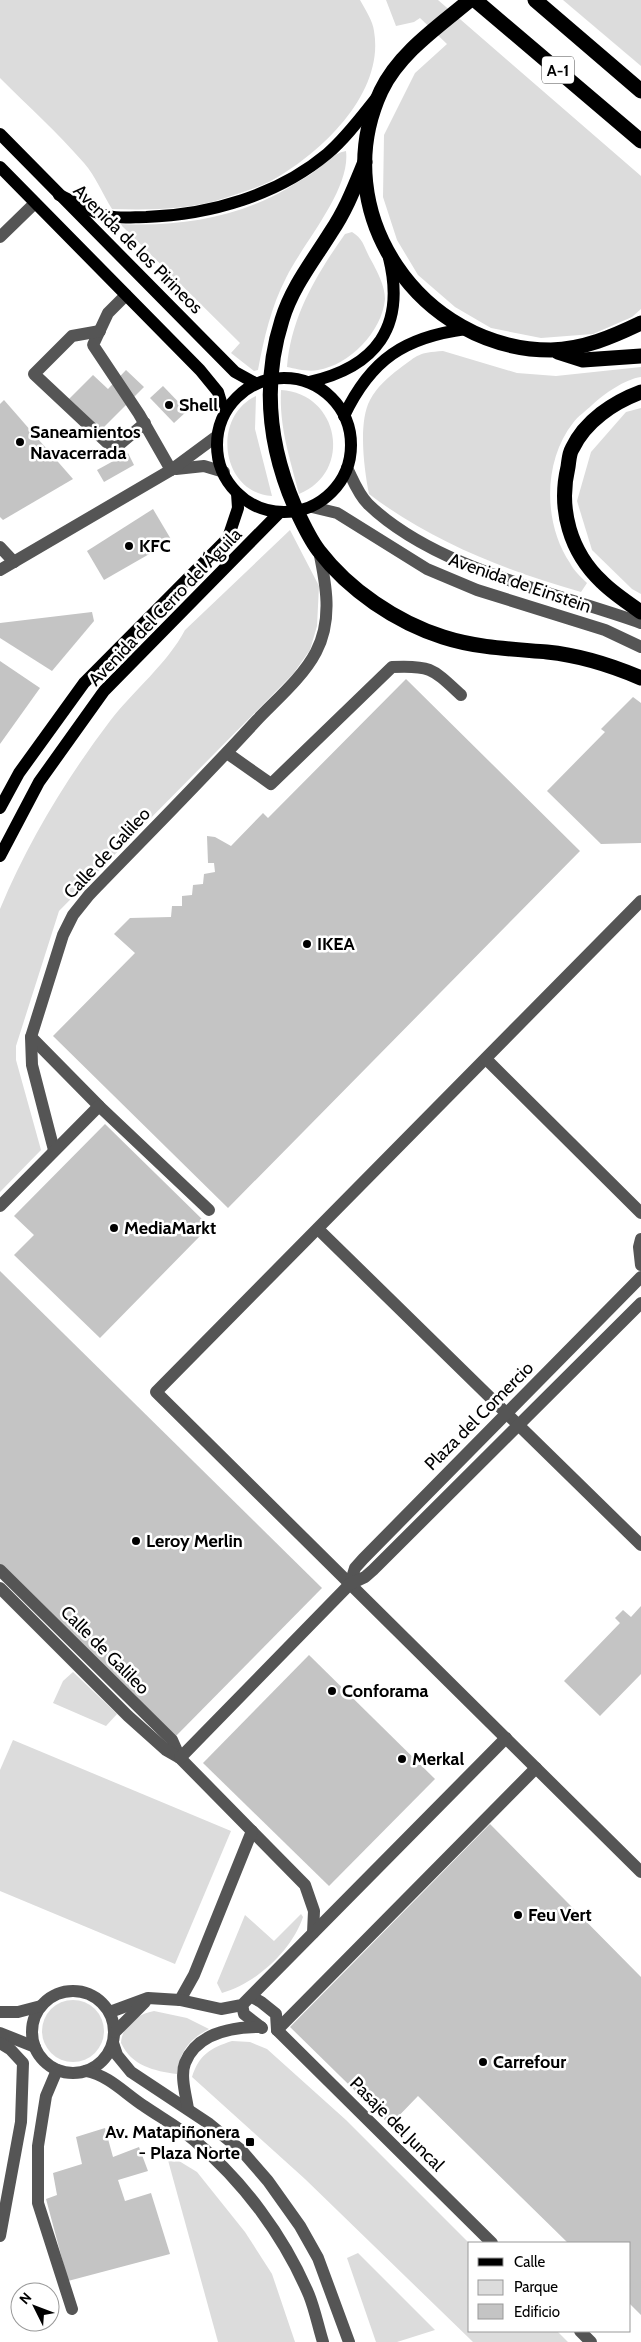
<svg xmlns="http://www.w3.org/2000/svg" width="641" height="2342" viewBox="0 0 641 2342" font-family="Cabin,sans-serif">
  <style>
    .green { fill: #dcdcdc }
    .building { fill: #c4c4c4 }
    .lines { fill: none; stroke-linecap: round; stroke-linejoin: round }
    .minor { stroke: #555; stroke-width: 12 }
    .major { stroke: #000; stroke-width: 12 }
    .highway { stroke: #000; stroke-width: 15 }
    .poi-dot { fill: #000; stroke: #fff; stroke-width: 2 }
    .labels { text-anchor: middle; stroke-width: 5; stroke-linejoin: round; paint-order: stroke }
    .shield { fill: #fff; stroke: #4c4c4c; stroke-width: 1 }
    .shield-label { font-size: 16px; font-weight: bold; fill: #000 }
    .street-label { font-size: 18px; fill: #000; stroke: #fff }
    .poi-label { font-size: 18px; font-weight: bold; fill: #000; stroke: #fff; text-anchor: start }
  </style>
  <rect width="100%" height="100%" fill="#fff"/>
  <!-- green -->
  <g class="green">
    <path d="M0,0h360c5,9 13,21 14,31 11,63 -54,123 -103,150 -14,7 -31,12 -46,17 -36,12 -76,12 -113,11 -10,-16 -16,-32 -28,-46 -26,-30 -56,-57 -84,-85z"/>
    <polygon points="386,0 438,0 641,176 641,309 632,317 593,334 541,338 491,328 455,307 418,275 397,240 383,197 384,135 415,73 447,44 420,18 414,22 396,26"/>
    <polygon points="563,0 641,0 641,66"/>
    <path d="M346,151c5,39 -43,92 -60,127 -15,29 -22,60 -28,92l-4,1 -23,-18 9,-10 -120,-119c58,3 117,-6 168,-36 7,-5 16,-9 23,-14 11,-7 21,-21 35,-23z"/>
    <path d="M352,232c12,7 12,16 19,28 6,11 14,26 14,39 -3,33 -36,66 -67,71 -9,2 -22,-1 -31,-3 4,-50 29,-92 58,-133z"/>
    <path d="M443,351l74,22 39,3 85,-9v10c-16,2 -37,17 -49,28 -6,6 -14,11 -19,18 -30,38 -30,100 -3,140 4,8 11,14 17,20l-6,9c-76,-22 -149,-50 -212,-98 -5,-25 -11,-72 1,-94 7,-13 18,-23 29,-31 20,-15 19,-16 44,-18z"/>
    <path d="M281,390c58,3 73,82 18,104 -9,-36 -20,-67 -18,-104z"/>
    <path d="M256,396l-1,33 17,67c-51,-3 -61,-79 -16,-100z"/>
    <polygon points="641,408 641,594 632,589 592,550 577,501 591,452 626,412"/>
    <path d="M290,530l29,56 -2,40 -7,24 -17,24 -234,237 -43,135v14l25,90 -41,42v-283c28,-67 66,-130 110,-188 24,-31 57,-57 75,-91z"/>
    <polygon points="73,1672 117,1714 106,1726 53,1703 63,1681"/>
    <polygon points="13,1740 231,1831 175,1964 0,1891 0,1770"/>
    <path d="M301,1914l2,3c-11,33 -46,66 -81,76l-5,-10 28,-68 29,26z"/>
    <circle cx="73" cy="2031" r="31"/>
    <path d="M154,2011l33,7 22,11c-20,10 -30,24 -32,45 -23,-3 -45,-8 -56,-31 1,-18 17,-29 33,-32z"/>
    <path d="M232,2041l18,1 17,7 79,71 124,124v87h87l11,11h-95l-168,-163 -113,-102c7,-22 18,-29 40,-36z"/>
    <polygon points="166,2153 197,2172 245,2232 272,2274 295,2342 218,2342"/>
    <polygon points="358,2253 435,2330 397,2342 376,2342 347,2258"/>
  </g>
  <!-- building -->
  <g class="building">
    <polygon points="126,370 144,387 94,437 68,400 93,375 108,389"/>
    <polygon points="163,386 187,411 174,423 150,398"/>
    <polygon points="4,400 73,479 3,520 0,517 0,404"/>
    <polygon points="128,453 134,465 104,482 97,470"/>
    <polygon points="153,509 172,541 104,580 87,551"/>
    <polygon points="92,612 94,621 52,671 0,638 0,623"/>
    <polygon points="0,661 40,688 0,744"/>
    <polygon points="406,679 580,851 228,1208 53,1036 135,953 114,934 130,918 171,917 172,906 182,906 182,896 192,895 193,885 203,884 204,874 215,872 214,863 208,863 207,836 215,837 231,846 263,813 268,818"/>
    <polygon points="633,697 641,703 641,843 601,844 547,791 605,732 601,729"/>
    <polygon points="105,1124 206,1223 197,1232 200,1236 100,1338 14,1255 34,1235 14,1216"/>
    <polygon points="0,1271 322,1588 174,1738 0,1566"/>
    <polygon points="641,1606 641,1674 600,1716 564,1681 620,1623 615,1618 623,1610 631,1617"/>
    <polygon points="309,1655 435,1779 329,1886 203,1763"/>
    <polygon points="490,1824 641,1977 641,2315 630,2304 630,2243 568,2243 418,2096 390,2125 290,2027"/>
    <polygon points="105,2128 113,2157 139,2147 148,2171 118,2180 125,2201 151,2193 170,2254 68,2281 46,2199 57,2195 53,2173 82,2164 76,2137"/>
  </g>
  <g class="lines">
    <!-- minor -->
    <g class="minor">
      <polyline points="0,237 35,203"/>
      <polyline points="126,295 108,313 93,345 139,414 171,470"/>
      <polyline points="100,331 72,336 34,374 114,449 145,423"/>
      <path d="M347,468c6,12 11,26 21,36 67,65 187,88 273,119"/>
      <polyline points="176,469 204,466 224,472"/>
      <polyline points="312,507 337,513 427,569 477,590 605,630 641,647"/>
      <polyline points="0,547 14,562"/>
      <polyline points="0,570 171,470 217,436"/>
      <path d="M227,753l44,31 121,-117c39,-2 41,2 69,28"/>
      <polyline points="641,901 156,1392 641,1872"/>
      <polyline points="31,1037 99,1106 209,1210"/>
      <polyline points="486,1059 641,1213"/>
      <path d="M54,1150l-22,-85 -1,-28 32,-102 10,-20 16,-20c56,-58 113,-115 168,-175 20,-21 46,-43 59,-68 17,-32 10,-68 3,-101"/>
      <polyline points="0,1206 99,1106"/>
      <polyline points="318,1229 641,1545"/>
      <polyline points="641,1239 639,1247 641,1265"/>
      <polyline points="0,1570 172,1740 180,1758"/>
      <polyline points="350,1584 355,1568 363,1559 641,1277"/>
      <polyline points="0,1588 128,1716 166,1750 180,1758 305,1885 314,1911 313,1933"/>
      <polyline points="180,1758 350,1584 365,1577 373,1570 641,1303"/>
      <circle cx="73" cy="2032" r="41"/>
      <polyline points="252,1997 261,2002 276,2014 277,2030"/>
      <polyline points="180,2000 194,1975 252,1831"/>
      <polyline points="242,2005 244,2014 262,2028"/>
      <polyline points="0,2012 18,2012 41,2006"/>
      <polyline points="110,2012 148,1998 180,2000 221,2009 242,2005 506,1738"/>
      <polyline points="277,2030 536,1768"/>
      <polyline points="277,2030 492,2243"/>
      <polyline points="115,2032 145,2002"/>
      <polyline points="0,2033 35,2047"/>
      <polyline points="0,2043 10,2049 23,2063 21,2122 0,2236"/>
      <polyline points="113,2043 117,2055 131,2072 208,2123 242,2151 268,2181 300,2226 318,2258 349,2342"/>
      <polyline points="57,2070 46,2096 38,2146 38,2203 72,2309"/>
      <path d="M86,2071c24,5 38,22 58,35 16,11 34,21 50,34 49,41 90,96 115,155 6,15 9,31 14,47"/>
      <path d="M188,2109c-2,-14 -8,-33 -3,-46 12,-30 48,-36 76,-36"/>
      <polyline points="580,2331 591,2342"/>
    </g>
    <!-- major -->
    <g class="major">
      <polyline points="0,134 235,372 255,383"/>
      <polyline points="0,167 200,370 218,392 224,412"/>
      <path d="M59,195c15,6 33,18 49,21 12,3 26,1 38,1 64,-2 132,-22 181,-63 19,-16 35,-38 51,-58"/>
      <circle cx="284" cy="445" r="67"/>
      <path d="M309,382c67,-15 97,-55 80,-124"/>
      <path d="M344,416c27,-57 61,-79 122,-87"/>
      <polyline points="0,808 19,773 84,683 228,538 238,508 237,493"/>
      <polyline points="0,856 39,782 104,691 280,512"/>
    </g>
    <!-- highway -->
    <g class="highway">
      <path d="M470,0c-31,26 -71,53 -89,91 -56,121 40,259 170,259 33,-1 61,-13 90,-27"/>
      <polyline points="475,0 641,141"/>
      <polyline points="535,0 641,91"/>
      <path d="M365,162c-10,24 -19,48 -34,70 -18,29 -39,55 -49,88 -20,63 -13,127 13,187 7,15 14,31 24,44 30,39 77,71 124,86 34,11 69,12 104,15 30,3 66,14 94,26"/>
      <polyline points="558,352 583,360 641,356"/>
      <path d="M641,392c-27,10 -56,29 -69,57 -3,5 -3,12 -4,18 -10,42 2,85 34,115 11,11 26,21 39,30"/>
    </g>
  </g>
  <!-- markers -->
  <g class="poi-dot">
    <circle cx="169" cy="405" r="5"/>
    <circle cx="20" cy="442" r="5"/>
    <circle cx="129" cy="546" r="5"/>
    <circle cx="307" cy="944" r="5"/>
    <circle cx="114" cy="1228" r="5"/>
    <circle cx="136" cy="1541" r="5"/>
    <circle cx="332" cy="1691" r="5"/>
    <circle cx="402" cy="1759" r="5"/>
    <circle cx="518" cy="1915" r="5"/>
    <circle cx="483" cy="2062" r="5"/>
    <rect x="245" y="2137" width="10" height="10" rx="2.5"/>
  </g>
  <g class="labels">
    <!-- shield labels -->
    <rect class="shield" x="542" y="56.5" width="32" height="27" rx="4"/>
    <g class="shield-label">
      <text x="558" y="76">A-1</text>
    </g>
    <!-- street labels -->
    <g class="street-label">
      <text transform="translate(138 249) rotate(45)" y="6">Avenida de los Pirineos</text>
      <text transform="translate(520 583) rotate(19)" y="6">Avenida de Einstein</text>
      <text transform="translate(165 607) rotate(-46)" y="6">Avenida del Cerro del Águila</text>
      <text transform="translate(107 853) rotate(-47)" y="6">Calle de Galileo</text>
      <text transform="translate(479 1416) rotate(-45)" y="6">Plaza del Comercio</text>
      <text transform="translate(105 1650) rotate(45)" y="6">Calle de Galileo</text>
      <text transform="translate(397 2124) rotate(45)" y="6">Pasaje del Juncal</text>
    </g>
    <!-- poi labels -->
    <g class="poi-label">
      <text x="179" y="411">Shell</text>
      <text x="30" y="438">Saneamientos<tspan x="30" dy="21">Navacerrada</tspan></text>
      <text x="139" y="552">KFC</text>
      <text x="317" y="950">IKEA</text>
      <text x="124" y="1234">MediaMarkt</text>
      <text x="146" y="1547">Leroy Merlin</text>
      <text x="342" y="1697">Conforama</text>
      <text x="412" y="1765">Merkal</text>
      <text x="528" y="1921">Feu Vert</text>
      <text x="493" y="2068">Carrefour</text>
      <text x="240" y="2138" text-anchor="end">Av. Matapiñonera<tspan x="240" dy="21">- Plaza Norte</tspan></text>
    </g>
  </g>
  <!-- legend -->
  <rect x="468" y="2242" width="162" height="90" fill="#ffffff" stroke="#999999"/>
  <rect x="478" y="2258" width="25" height="8" fill="#000000" stroke="#999999"/>
  <text x="514" y="2267" font-size="15" fill="#000000">Calle</text>
  <rect x="478" y="2280" width="25" height="15" fill="#dcdcdc" stroke="#999999"/>
  <text x="514" y="2292" font-size="15" fill="#000000">Parque</text>
  <rect x="478" y="2304" width="25" height="15" fill="#c4c4c4" stroke="#999999"/>
  <text x="514" y="2317" font-size="15" fill="#000000">Edificio</text>
  <!-- north arrow -->
  <g transform="translate(35 2307) rotate(312)"><circle r="24" fill="#ffffff" stroke="#999999"/>
  <path d="M0-4L9 19L0 12L-9 19Z" fill="#000000"/>
  <text y="-8" font-size="14" font-weight="bold" text-anchor="middle" fill="#000000">N</text>
  </g>
</svg>
